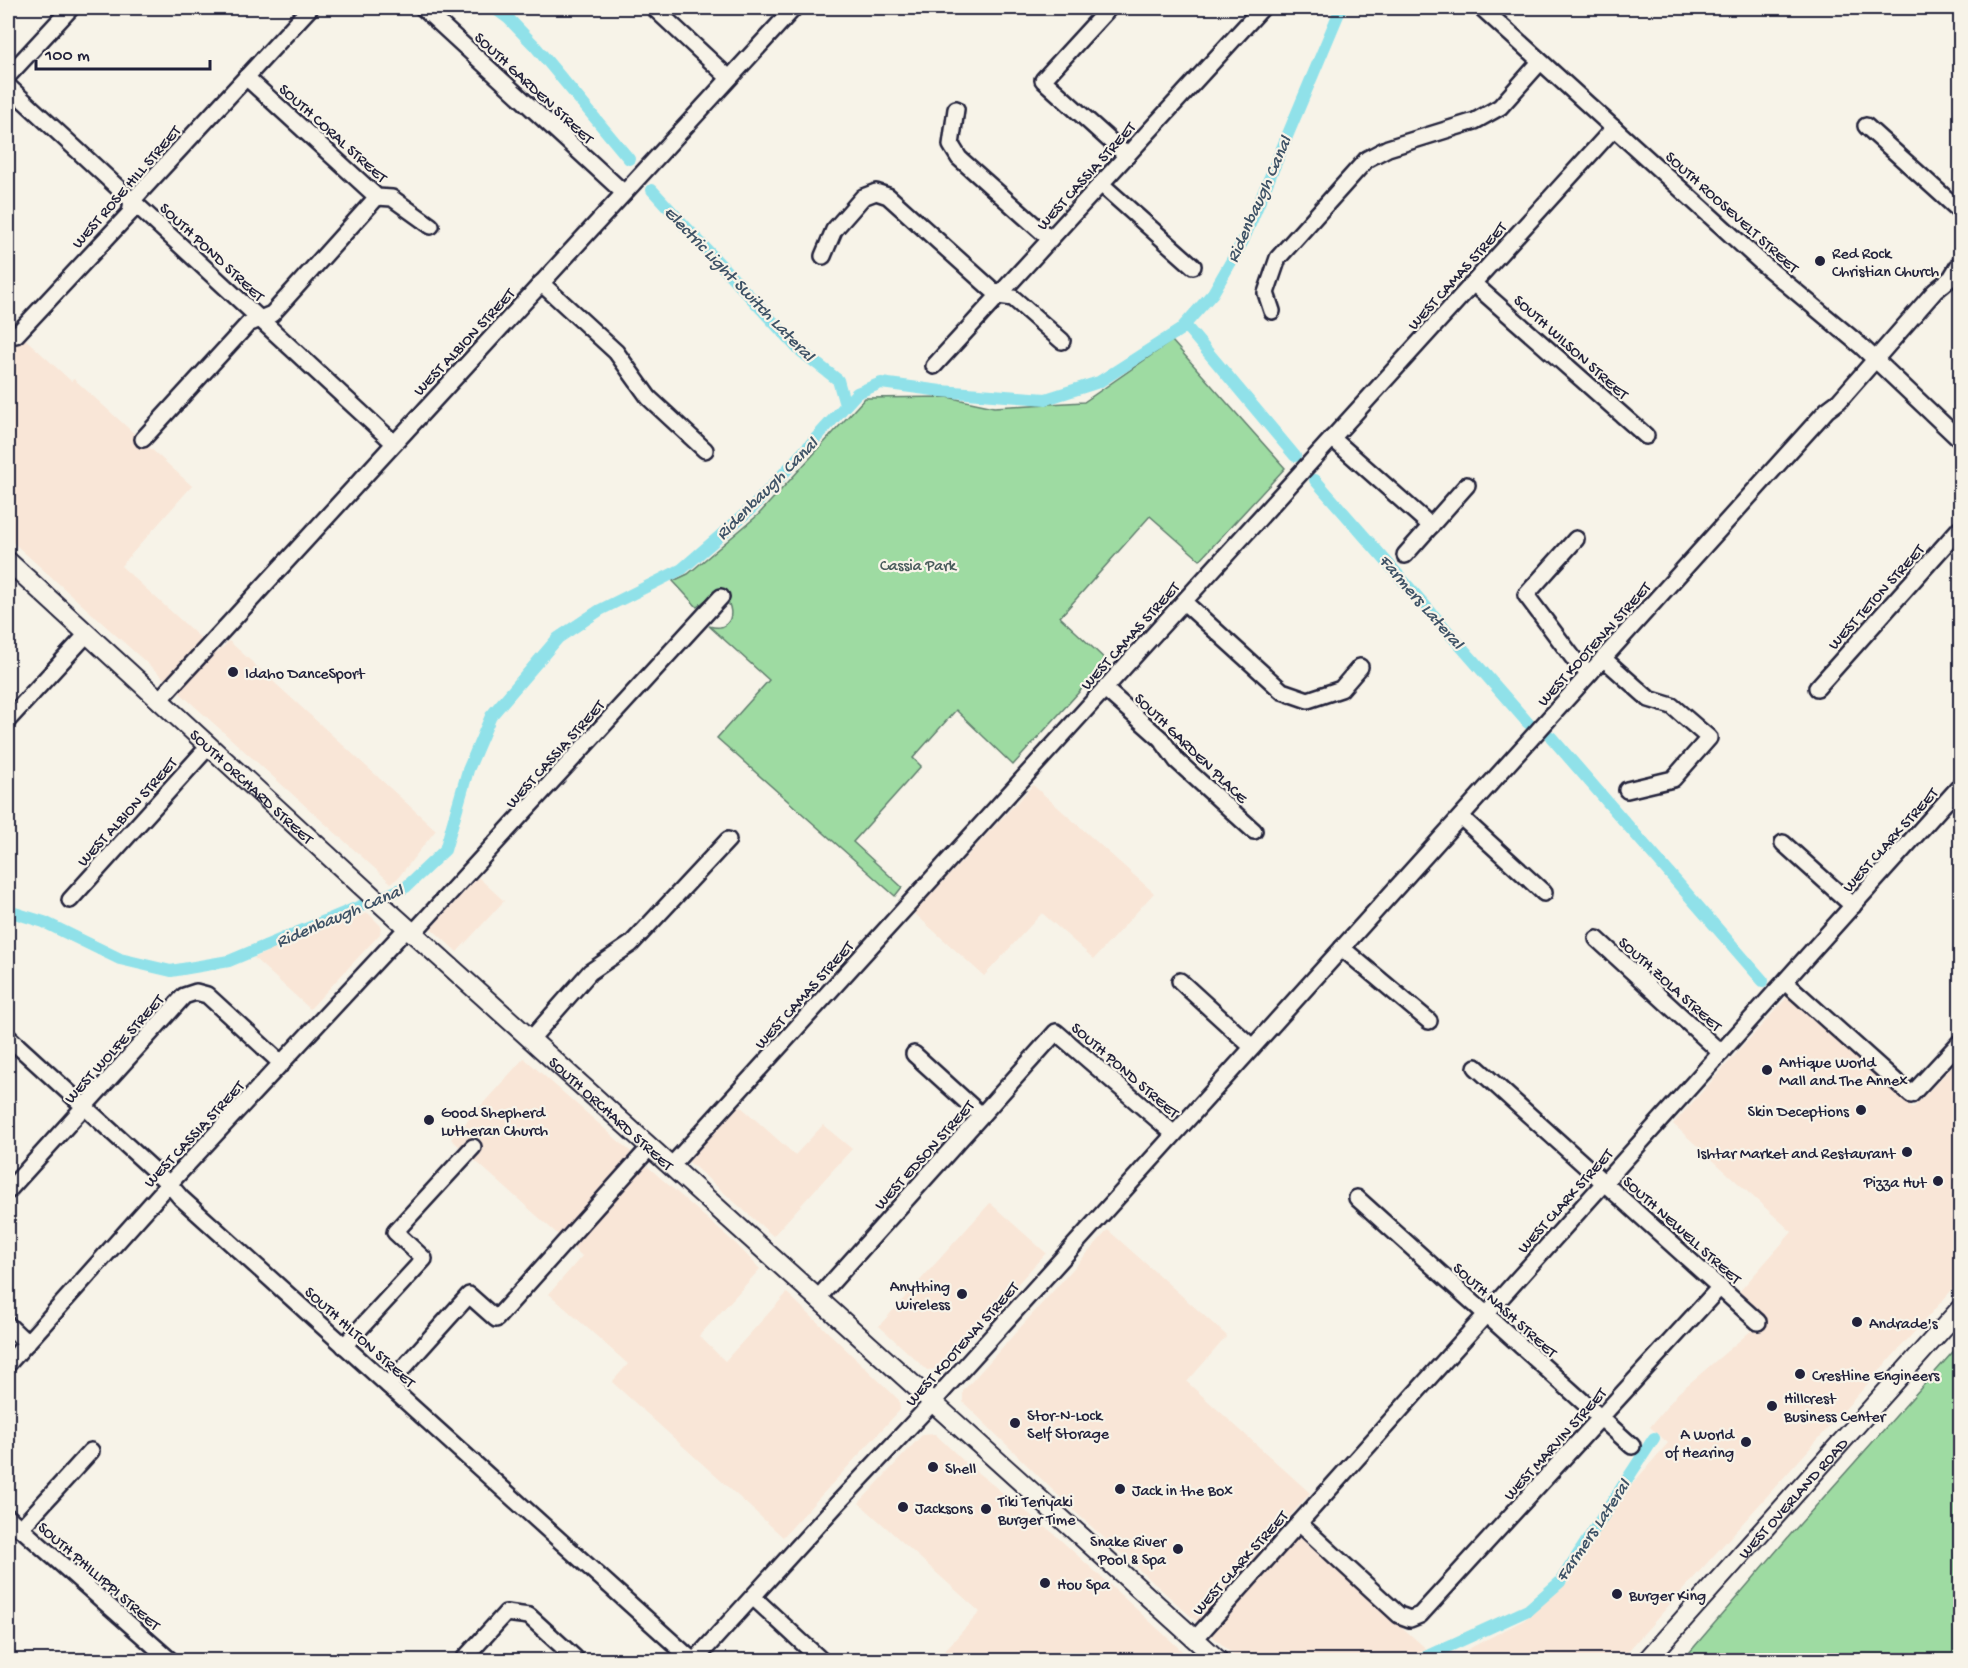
<svg xmlns="http://www.w3.org/2000/svg" width="1968" height="1668" viewBox="0 0 1968 1668" font-family="'Gochi Hand',sans-serif">
  <style>
    .built { fill: #f9e6d7 }
    .green { fill: #9edba2; stroke: #607e6e; stroke-width: 1.5 }
    .lines { fill: none; stroke-linecap: round; stroke-linejoin: round }
    .canal { stroke: #90e1e9; stroke-width: 12 }
    .minor-casing { stroke: #22223b; stroke-width: 20 }
    .major-casing { stroke: #22223b; stroke-width: 22 }
    .minor { stroke: #f7f3e8; stroke-width: 15 }
    .major { stroke: #f7f3e8; stroke-width: 18 }
    .poi-dot { fill: #22223b; stroke: #f7f3e8; stroke-width: 2 }
    .labels { text-anchor: middle; stroke-width: 4.5; stroke-linejoin: round; paint-order: stroke }
    .street-label { font-size: 16px; fill: #22223b; stroke: #f7f3e8 }
    .poi-label { font-size: 16px; fill: #22223b; stroke: #f7f3e8; text-anchor: start }
    .park-label { font-size: 16px; fill: #475a5a; stroke: #f7f3e8 }
    .water-label { font-size: 18px; font-style: italic; fill: #3e5266; stroke: #f7f3e8 }
  </style>
  <rect width="100%" height="100%" fill="#f7f3e8"/>
  <filter id="ink" filterUnits="userSpaceOnUse"><feTurbulence type="fractalNoise" baseFrequency=".0167" numOctaves="2"/><feDisplacementMap in="SourceGraphic" scale="12" xChannelSelector="R" yChannelSelector="G"/><feConvolveMatrix kernelMatrix="1 2 1 2 8 2 1 2 1" color-interpolation-filters="sRGB"/></filter>
  <g filter="url(#ink)">
    <!-- built -->
    <g class="built">
      <polygon points="8,323 71,381 74,379 192,486 121,566 217,653 229,641 436,830 397,879 391,883 8,538"/>
      <polygon points="1033,785 1154,893 1094,959 1042,913 984,976 914,913"/>
      <polygon points="478,877 504,901 457,952 431,928"/>
      <polygon points="368,913 381,926 380,934 310,1009 254,958 300,935"/>
      <polygon points="1788,996 1913,1108 1960,1058 1960,1281 1620,1660 1447,1660 1524,1620 1566,1584 1608,1512 1668,1443 1650,1427 1678,1393 1766,1318 1739,1292 1792,1232 1673,1124"/>
      <polygon points="524,1058 737,1245 760,1269 699,1336 725,1361 787,1293 899,1400 900,1410 783,1537 612,1382 628,1364 549,1294 582,1256 451,1139"/>
      <polygon points="739,1105 795,1155 823,1125 852,1149 773,1236 688,1161"/>
      <polygon points="990,1203 1046,1253 939,1369 927,1370 879,1326"/>
      <polygon points="1108,1230 1227,1336 1187,1382 1310,1493 1284,1523 1439,1660 1239,1660 1072,1509 963,1402 963,1391"/>
      <polygon points="935,1434 968,1465 1053,1533 1192,1660 936,1660 980,1612 859,1503 922,1435"/>
    </g>
    <!-- green -->
    <g class="green">
      <path d="M1172,341l113,127 -85,92 -50,-44 -90,101 47,44 -94,104 -57,-55 -43,48 8,8 -68,76 49,45 -7,9 -178,-158 52,-58 -60,-54c33,10 25,-41 0,-28 -4,2 -8,6 -12,9l-24,-26 15,-7 70,-59 107,-117 82,-1 47,10 90,-5z"/>
      <polygon points="1960,1344 1960,1660 1683,1660 1791,1534"/>
    </g>
    <g class="lines">
      <!-- canal -->
      <g class="canal">
        <polyline points="494,8 509,19 534,45 629,159"/>
        <polyline points="652,190 798,349 838,380 845,405"/>
        <polyline points="1185,325 1295,456"/>
        <polyline points="1315,480 1528,723"/>
        <polyline points="1551,737 1763,981"/>
        <polyline points="8,911 44,922 120,959 171,971 229,961 406,887 445,850 468,770 491,716 558,638 600,610 682,569 753,507 857,393 881,383 941,391 1046,399 1099,382 1180,330 1213,293 1243,241 1341,8"/>
        <polyline points="1423,1658 1528,1610 1560,1582 1654,1438"/>
      </g>
      <!-- minor casing -->
      <g class="minor-casing">
        <g id="minor">
          <polyline points="423,8 624,193"/>
          <polyline points="654,8 729,78"/>
          <polyline points="1109,8 1043,80 1127,156"/>
          <polyline points="1482,8 1763,264 1861,346 1960,440"/>
          <polyline points="8,76 71,8"/>
          <polyline points="246,77 377,197 392,198 431,226"/>
          <polyline points="8,86 394,443"/>
          <polyline points="956,109 951,145 959,158 1050,239"/>
          <polyline points="1866,126 1960,211"/>
          <polyline points="1101,184 1193,266"/>
          <polyline points="823,256 834,230 863,197 876,192 888,196 999,296 1013,298 1062,341"/>
          <polyline points="541,283 616,352 649,398 705,450"/>
          <polyline points="1473,283 1646,436"/>
          <polyline points="1272,311 1266,293 1278,258 1367,159 1388,148 1475,121 1500,107 1540,62"/>
          <polyline points="16,335 130,213 132,201 310,8"/>
          <polyline points="934,366 1262,8"/>
          <polyline points="1332,438 1431,526"/>
          <polyline points="143,439 248,324 272,314 377,197"/>
          <polyline points="1576,539 1526,595 1577,663 1590,673"/>
          <polyline points="1405,555 1467,485"/>
          <polyline points="1184,602 1282,691 1308,700 1341,689 1360,667"/>
          <polyline points="1603,658 1649,699 1672,706 1709,738 1673,779 1627,790"/>
          <polyline points="1817,688 1960,528"/>
          <polyline points="1105,689 1161,739 1177,761 1254,831"/>
          <polyline points="159,700 794,8"/>
          <polyline points="8,720 87,634"/>
          <polyline points="1461,817 1544,893"/>
          <polyline points="1783,843 1853,906"/>
          <polyline points="70,900 209,746"/>
          <polyline points="413,933 721,597"/>
          <polyline points="1597,939 1721,1053"/>
          <polyline points="1342,948 1429,1021"/>
          <polyline points="1180,981 1252,1047"/>
          <polyline points="1785,982 1911,1095 1960,1042"/>
          <polyline points="8,1037 169,1184 181,1198 692,1660"/>
          <polyline points="531,1039 590,972 631,944 728,840"/>
          <polyline points="914,1054 981,1115"/>
          <polyline points="1476,1067 1758,1322"/>
          <polyline points="671,1166 1614,128"/>
          <polyline points="8,1191 184,996 196,992 207,995 282,1064"/>
          <polyline points="1357,1198 1632,1446"/>
          <polyline points="817,1299 1056,1032 1173,1133"/>
          <polyline points="8,1325 27,1343"/>
          <polyline points="344,1346 424,1259 395,1232 473,1147"/>
          <polyline points="8,1364 169,1184 407,928"/>
          <polyline points="388,1385 469,1295 496,1319 650,1147"/>
          <polyline points="8,1517 170,1660"/>
          <polyline points="1299,1523 1399,1615 1410,1619 1420,1615 1720,1287"/>
          <polyline points="20,1529 91,1451"/>
          <polyline points="753,1597 821,1660"/>
          <polyline points="1195,1639 1960,786"/>
          <polyline points="463,1660 506,1613 529,1616 575,1658 574,1660"/>
          <polyline points="695,1660 837,1504 932,1403 1827,410 1839,401 1935,291 1951,278 1960,263"/>
        </g>
      </g>
      <!-- major casing -->
      <g class="major-casing">
        <g id="major">
          <path id="s1" d="M8,561l374,344 836,755"/>
          <path id="s2" d="M1647,1660l313,-351"/>
        </g>
      </g>
      <!-- minor -->
      <use href="#minor" class="minor"/>
      <!-- major -->
      <use href="#major" class="major"/>
    </g>
  </g>
  <!-- markers -->
  <g class="poi-dot">
    <circle cx="1820" cy="261" r="6"/>
    <circle cx="233" cy="672" r="6"/>
    <circle cx="1767" cy="1070" r="6"/>
    <circle cx="1861" cy="1110" r="6"/>
    <circle cx="429" cy="1120" r="6"/>
    <circle cx="1907" cy="1152" r="6"/>
    <circle cx="1938" cy="1181" r="6"/>
    <circle cx="962" cy="1294" r="6"/>
    <circle cx="1857" cy="1322" r="6"/>
    <circle cx="1800" cy="1374" r="6"/>
    <circle cx="1772" cy="1406" r="6"/>
    <circle cx="1015" cy="1423" r="6"/>
    <circle cx="1746" cy="1442" r="6"/>
    <circle cx="933" cy="1467" r="6"/>
    <circle cx="1120" cy="1489" r="6"/>
    <circle cx="903" cy="1507" r="6"/>
    <circle cx="986" cy="1509" r="6"/>
    <circle cx="1178" cy="1549" r="6"/>
    <circle cx="1045" cy="1583" r="6"/>
    <circle cx="1617" cy="1594" r="6"/>
  </g>
  <g class="labels">
    <!-- street labels -->
    <g class="street-label">
      <text transform="translate(535 87) rotate(43)" y="6">SOUTH GARDEN STREET</text>
      <text transform="translate(334 132) rotate(42)" y="6">SOUTH CORAL STREET</text>
      <text transform="translate(1085 175) rotate(-48)" y="6">WEST CASSIA STREET</text>
      <text transform="translate(125 186) rotate(-49)" y="6">WEST ROSE HILL STREET</text>
      <text transform="translate(1733 211) rotate(42)" y="6">SOUTH ROOSEVELT STREET</text>
      <text transform="translate(213 251) rotate(43)" y="6">SOUTH POND STREET</text>
      <text transform="translate(1456 275) rotate(-48)" y="6">WEST CAMAS STREET</text>
      <text transform="translate(463 341) rotate(-47)" y="6">WEST ALBION STREET</text>
      <text transform="translate(1572 346) rotate(42)" y="6">SOUTH WILSON STREET</text>
      <text transform="translate(1875 596) rotate(-48)" y="6">WEST TETON STREET</text>
      <text transform="translate(1129 635) rotate(-48)" y="6">WEST CAMAS STREET</text>
      <text transform="translate(1593 643) rotate(-48)" y="6">WEST KOOTENAI STREET</text>
      <text transform="translate(1192 747) rotate(44)" y="6">SOUTH GARDEN PLACE</text>
      <text transform="translate(554 753) rotate(-48)" y="6">WEST CASSIA STREET</text>
      <text dy="6" stroke="none"><textPath href="#s1" startOffset="332">SOUTH ORCHARD STREET</textPath></text>
      <text transform="translate(126 811) rotate(-48)" y="6">WEST ALBION STREET</text>
      <text transform="translate(1889 839) rotate(-48)" y="6">WEST CLARK STREET</text>
      <text transform="translate(1671 983) rotate(42)" y="6">SOUTH ZOLA STREET</text>
      <text transform="translate(803 994) rotate(-48)" y="6">WEST CAMAS STREET</text>
      <text transform="translate(113 1048) rotate(-48)" y="6">WEST WOLFE STREET</text>
      <text transform="translate(1126 1069) rotate(41)" y="6">SOUTH POND STREET</text>
      <text dy="6" stroke="none"><textPath href="#s1" startOffset="818">SOUTH ORCHARD STREET</textPath></text>
      <text transform="translate(193 1133) rotate(-47)" y="6">WEST CASSIA STREET</text>
      <text transform="translate(923 1154) rotate(-48)" y="6">WEST EDSON STREET</text>
      <text transform="translate(1564 1200) rotate(-48)" y="6">WEST CLARK STREET</text>
      <text transform="translate(1683 1229) rotate(42)" y="6">SOUTH NEWELL STREET</text>
      <text transform="translate(1506 1309) rotate(42)" y="6">SOUTH NASH STREET</text>
      <text transform="translate(361 1336) rotate(42)" y="6">SOUTH HILTON STREET</text>
      <text transform="translate(961 1343) rotate(-48)" y="6">WEST KOOTENAI STREET</text>
      <text transform="translate(1554 1443) rotate(-48)" y="6">WEST MARVIN STREET</text>
      <text dy="6" stroke="none"><textPath href="#s2" startOffset="218">WEST OVERLAND ROAD</textPath></text>
      <text transform="translate(1239 1562) rotate(-48)" y="6">WEST CLARK STREET</text>
      <text transform="translate(100 1575) rotate(41)" y="6">SOUTH PHILLIPPI STREET</text>
    </g>
    <!-- poi labels -->
    <g class="poi-label">
      <text x="1832" y="258">Red Rock<tspan x="1832" dy="18">Christian Church</tspan></text>
      <text x="245" y="678">Idaho DanceSport</text>
      <text x="1779" y="1067">Antique World<tspan x="1779" dy="18">Mall and The Annex</tspan></text>
      <text x="1849" y="1116" text-anchor="end">Skin Deceptions</text>
      <text x="441" y="1117">Good Shepherd<tspan x="441" dy="18">Lutheran Church</tspan></text>
      <text x="1895" y="1158" text-anchor="end">Ishtar Market and Restaurant</text>
      <text x="1926" y="1187" text-anchor="end">Pizza Hut</text>
      <text x="950" y="1291" text-anchor="end">Anything<tspan x="950" dy="18">Wireless</tspan></text>
      <text x="1869" y="1328">Andrade's</text>
      <text x="1812" y="1380">Crestline Engineers</text>
      <text x="1784" y="1403">Hillcrest<tspan x="1784" dy="18">Business Center</tspan></text>
      <text x="1027" y="1420">Stor-N-Lock<tspan x="1027" dy="18">Self Storage</tspan></text>
      <text x="1734" y="1439" text-anchor="end">A World<tspan x="1734" dy="18">of Hearing</tspan></text>
      <text x="945" y="1473">Shell</text>
      <text x="1132" y="1495">Jack in the Box</text>
      <text x="998" y="1506">Tiki Teriyaki<tspan x="998" dy="18">Burger Time</tspan></text>
      <text x="915" y="1513">Jacksons</text>
      <text x="1166" y="1546" text-anchor="end">Snake River<tspan x="1166" dy="18">Pool &amp; Spa</tspan></text>
      <text x="1057" y="1589">Hou Spa</text>
      <text x="1629" y="1600">Burger King</text>
    </g>
    <!-- park labels -->
    <g class="park-label">
      <text x="918" y="570">Cassia Park</text>
    </g>
    <!-- water labels -->
    <g class="water-label">
      <text transform="translate(1258 199) rotate(-66)" y="6">Ridenbaugh Canal</text>
      <text transform="translate(740 283) rotate(46)" y="6">Electric Light Switch Lateral</text>
      <text transform="translate(766 488) rotate(-45)" y="6">Ridenbaugh Canal</text>
      <text transform="translate(1422 601) rotate(49)" y="6">Farmers Lateral</text>
      <text transform="translate(339 915) rotate(-23)" y="6">Ridenbaugh Canal</text>
      <text transform="translate(1592 1530) rotate(-56)" y="6">Farmers Lateral</text>
    </g>
  </g>
  <!-- margin -->
  <rect width="1968" height="1668" fill="none" stroke="#f7f3e8" stroke-width="30"/>
  <rect x="15" y="15" width="1938" height="1638" fill="none" stroke="#22223b" stroke-width="2" filter="url(#ink)"/>
  <!-- scale -->
  <path d="M36 60v9h174v-9" fill="none" stroke="#22223b" stroke-width="3"/>
  <text x="45" y="60" font-size="18" fill="#22223b" stroke="#f7f3e8" stroke-width="4.5" paint-order="stroke">100 m</text>
</svg>
